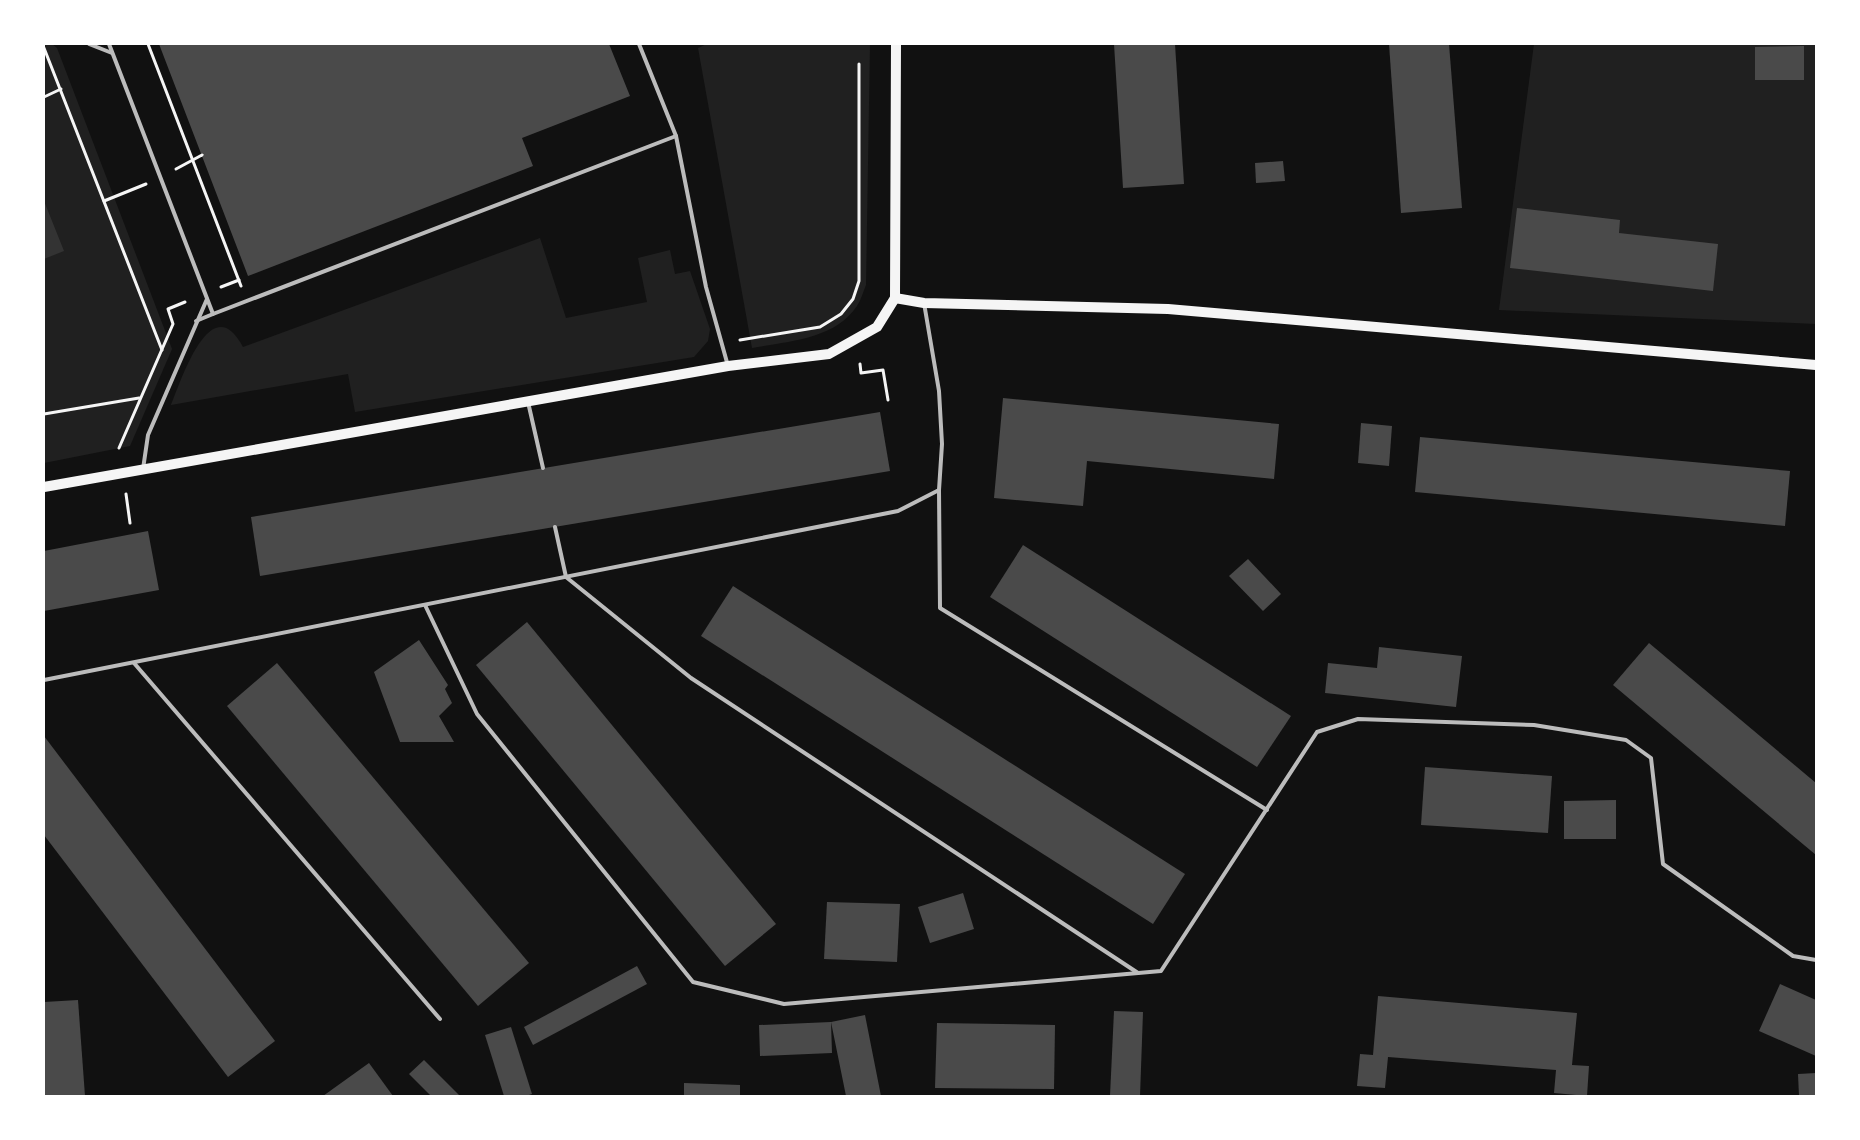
<svg xmlns="http://www.w3.org/2000/svg" width="1860" height="1140" viewBox="0 0 1860 1140" font-family="'Fira Sans Condensed',sans-serif">
  <style>
    .green { fill: #202020 }
    .water { fill: #333 }
    .building { fill: #4a4a4a }
    .lines { fill: none; stroke-linecap: round; stroke-linejoin: round }
    .path { stroke: #f5f5f5; stroke-width: 3 }
    .service { stroke: #bcbcbc; stroke-width: 4 }
    .secondary { stroke: #f5f5f5; stroke-width: 10 }
  </style>
  <rect width="100%" height="100%" fill="#111"/>
  <!-- green -->
  <g class="green">
    <polygon points="44,44 52,44 57,48 172,349 130,446 44,463"/>
    <path d="M707,44h163l-4,241c-3,7 -5,15 -9,21 -23,34 -69,35 -105,42l-54,-300z"/>
    <polygon points="1534,44 1816,44 1816,324 1499,310"/>
    <path d="M540,238l26,80 81,-16 -9,-44 32,-8 5,24 15,-3 20,58 -2,12 -14,16 -339,55 -7,-38 -177,31c10,-24 40,-119 72,-58z"/>
  </g>
  <!-- water -->
  <polygon class="water" points="44,201 64,251 44,259"/>
  <!-- building -->
  <g class="building">
    <polygon points="159,44 609,44 630,96 522,138 533,166 248,276"/>
    <polygon points="1114,44 1175,44 1184,184 1123,188"/>
    <polygon points="1389,44 1449,44 1462,208 1401,213"/>
    <polygon points="1804,46 1804,80 1755,80 1755,47"/>
    <polygon points="1283,161 1285,181 1256,183 1255,163"/>
    <polygon points="1517,208 1620,220 1619,233 1718,244 1713,291 1510,268"/>
    <polygon points="1003,398 1279,424 1274,479 1087,461 1083,506 994,498"/>
    <polygon points="880,412 890,471 260,576 251,517"/>
    <polygon points="1361,423 1392,426 1389,466 1358,463"/>
    <polygon points="1420,437 1790,471 1785,526 1415,492"/>
    <polygon points="148,531 159,590 44,611 44,551"/>
    <polygon points="1023,545 1291,716 1257,767 990,597"/>
    <polygon points="1248,559 1281,594 1263,611 1229,576"/>
    <polygon points="733,586 1185,874 1153,924 701,636"/>
    <polygon points="527,622 776,924 725,966 476,665"/>
    <polygon points="419,640 448,685 445,689 452,703 439,716 454,742 400,742 374,672"/>
    <polygon points="1649,643 1816,783 1816,855 1613,685"/>
    <polygon points="1379,647 1462,656 1456,707 1325,693 1328,663 1377,668"/>
    <polygon points="277,663 529,963 478,1006 227,706"/>
    <polygon points="44,736 275,1041 228,1077 44,835"/>
    <polygon points="1425,767 1552,776 1548,833 1421,825"/>
    <polygon points="1616,800 1616,839 1564,839 1564,801"/>
    <polygon points="963,893 974,929 930,943 918,907"/>
    <polygon points="827,902 900,904 897,962 824,959"/>
    <polygon points="637,966 647,984 533,1045 524,1027"/>
    <polygon points="1780,984 1816,1000 1816,1056 1759,1031"/>
    <polygon points="1378,996 1577,1013 1572,1065 1589,1066 1587,1096 1554,1093 1556,1070 1388,1057 1385,1088 1357,1086 1360,1054 1373,1055"/>
    <polygon points="78,1000 85,1096 44,1096 44,1002"/>
    <polygon points="1114,1011 1143,1012 1140,1096 1110,1096"/>
    <polygon points="865,1015 881,1096 846,1096 831,1022 832,1053 760,1056 759,1025 831,1022"/>
    <polygon points="937,1023 1055,1025 1054,1089 935,1088"/>
    <polygon points="511,1027 532,1094 526,1096 504,1096 485,1035"/>
    <polygon points="424,1060 460,1096 431,1096 409,1074"/>
    <polygon points="369,1063 393,1096 323,1096"/>
    <polygon points="1816,1073 1816,1096 1799,1096 1798,1074"/>
    <polygon points="684,1083 740,1085 740,1096 684,1096"/>
  </g>
  <g class="lines">
    <!-- path -->
    <g class="path">
      <polyline points="148,44 241,286"/>
      <polyline points="44,48 162,350"/>
      <polyline points="44,97 61,89"/>
      <polyline points="176,169 202,155"/>
      <polyline points="104,201 146,184"/>
      <polyline points="221,287 239,280"/>
      <polyline points="740,340 820,327 841,314 853,299 859,281 859,64"/>
      <polyline points="860,364 861,373 883,370 888,400"/>
      <polyline points="44,414 139,398"/>
      <polyline points="119,448 173,324 168,309 185,302"/>
      <polyline points="126,494 130,523"/>
    </g>
    <!-- service -->
    <g class="service">
      <polyline points="89,44 112,53"/>
      <polyline points="109,44 213,314 676,136"/>
      <polyline points="639,44 676,136 706,287 728,366"/>
      <polyline points="196,321 213,314"/>
      <polyline points="528,402 543,468"/>
      <polyline points="143,469 148,435 207,299"/>
      <polyline points="939,490 940,608 1267,810"/>
      <polyline points="555,527 566,577 691,678 1138,973"/>
      <polyline points="425,605 477,714 693,982 784,1004 1161,971 1317,732 1358,719 1534,725 1626,740 1651,758 1663,864 1793,956 1816,960"/>
      <polyline points="134,663 440,1019"/>
      <polyline points="44,680 898,511 939,490 942,444 939,391 924,303"/>
    </g>
    <!-- secondary -->
    <g class="secondary">
      <polyline points="895,298 924,303 1168,309 1816,365"/>
      <polyline points="44,487 728,366 829,354 877,327 895,298 896,44"/>
    </g>
  </g>
  <!-- border -->
  <rect width="1860" height="1140" fill="none" stroke="#ffffff" stroke-width="90"/>
</svg>
